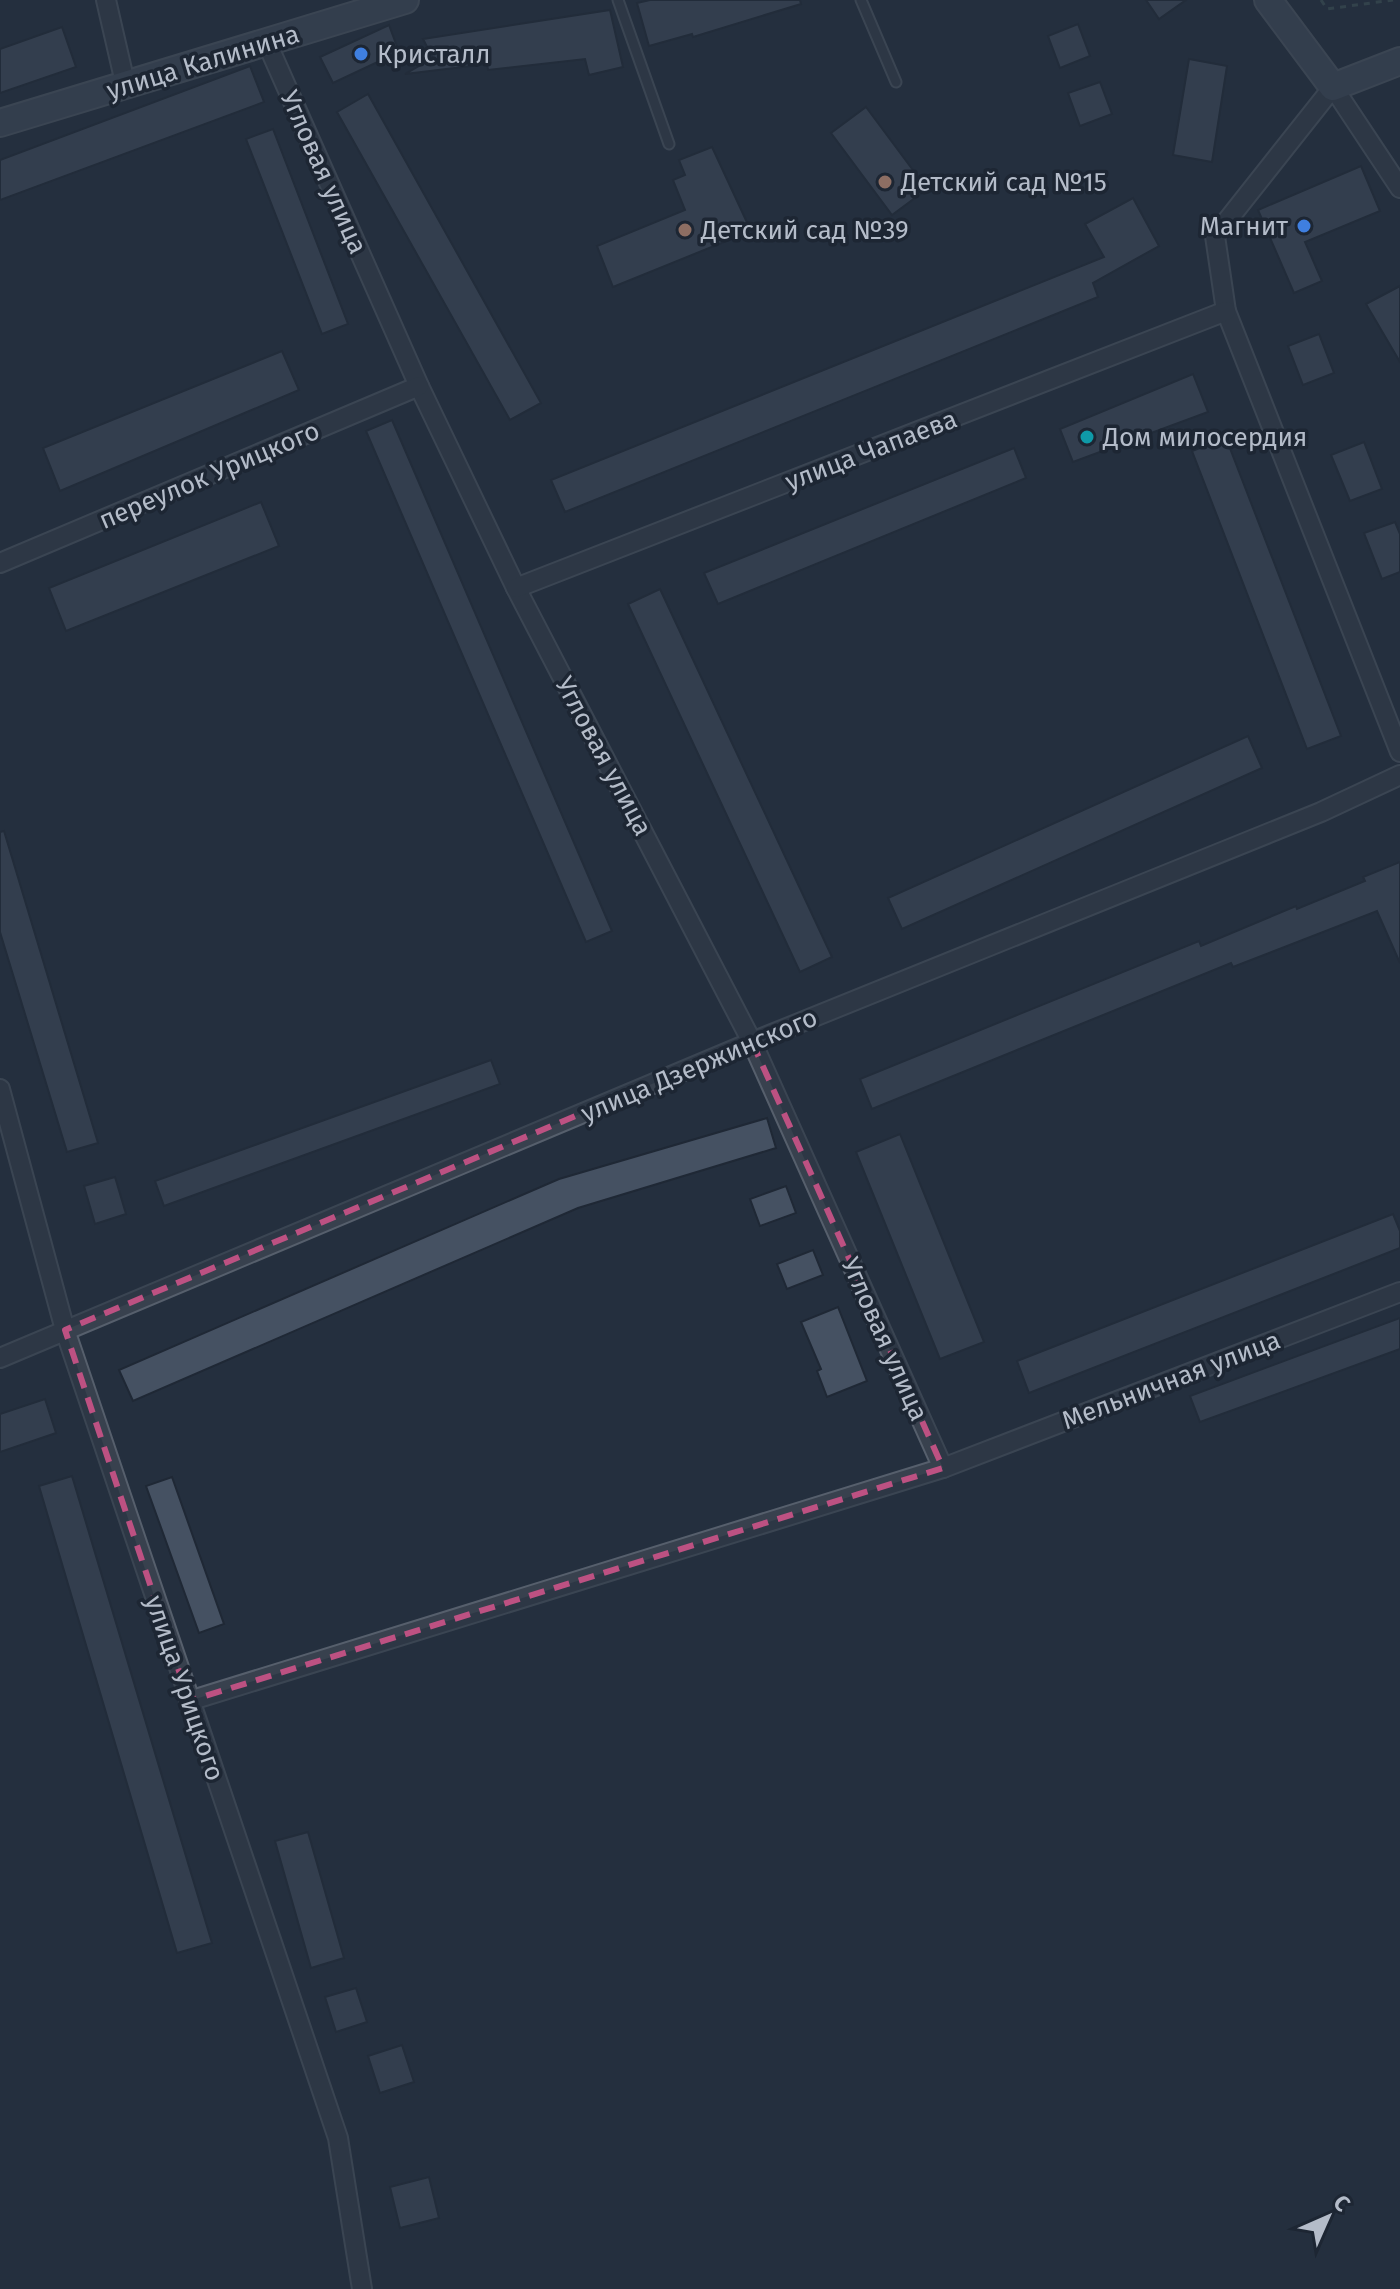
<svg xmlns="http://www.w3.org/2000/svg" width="1400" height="2289" viewBox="0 0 1400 2289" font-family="'Fira Sans',sans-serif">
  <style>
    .building { fill: #455162; stroke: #1f2835; stroke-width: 2 }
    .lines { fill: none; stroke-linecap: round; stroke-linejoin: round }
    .lane-casing { stroke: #565f6c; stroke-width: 13 }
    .street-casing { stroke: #565f6c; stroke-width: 22 }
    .secondary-casing { stroke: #565f6c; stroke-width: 30 }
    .path { stroke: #44595c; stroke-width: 3; stroke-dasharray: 6 6; stroke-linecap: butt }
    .lane { stroke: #38414e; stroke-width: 9 }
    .street { stroke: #38414e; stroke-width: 18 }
    .secondary { stroke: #465061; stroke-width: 26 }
    .marked { fill: none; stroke: #bd5182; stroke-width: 6; stroke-dasharray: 16 10; stroke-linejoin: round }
    .shop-dot { fill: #3f7fe0; stroke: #1d2633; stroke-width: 3 }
    .education-dot { fill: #8d6e63; stroke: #1d2633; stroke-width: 3 }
    .culture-dot { fill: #0f9aa8; stroke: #1d2633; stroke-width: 3 }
    .labels { text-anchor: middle; stroke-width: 7; stroke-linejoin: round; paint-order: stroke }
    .poi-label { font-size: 26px; fill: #b4bcc9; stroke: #1d2633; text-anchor: start }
    .street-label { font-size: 26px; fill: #b4bcc9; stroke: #1d2633 }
  </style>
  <rect width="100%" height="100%" fill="#242f3e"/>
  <!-- building -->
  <g class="building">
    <polygon points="650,0 800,0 801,4 693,37 692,34 649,46 637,3"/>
    <polygon points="1146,0 1186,0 1159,19"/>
    <polygon points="610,10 623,67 589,75 585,59 488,70 487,64 405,74 433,58 423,39"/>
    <polygon points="1078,24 1090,56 1060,68 1048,36"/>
    <polygon points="389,25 399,52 333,83 320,57"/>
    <polygon points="62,27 76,67 0,93 0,49"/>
    <polygon points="1189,59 1227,66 1212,162 1173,155"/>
    <polygon points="250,66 264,102 0,200 0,160"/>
    <polygon points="1100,82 1112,114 1080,126 1068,93"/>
    <polygon points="368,94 541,403 510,420 337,112"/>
    <polygon points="866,107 927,189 892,215 831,133"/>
    <polygon points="273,129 348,324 322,334 246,139"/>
    <polygon points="712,147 751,231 613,287 597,246 685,210 673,180 685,175 679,160"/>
    <polygon points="1361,166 1380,211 1305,242 1322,281 1294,293 1258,210"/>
    <polygon points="1133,198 1159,246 1093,283 1098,297 565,512 551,480 1104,257 1085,224"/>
    <polygon points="1400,286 1400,362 1366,304"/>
    <polygon points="1319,334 1334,373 1303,385 1288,346"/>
    <polygon points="282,351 299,390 60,491 43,448"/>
    <polygon points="1193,374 1208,412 1073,462 1060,429"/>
    <polygon points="392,420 612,931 586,942 366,431"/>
    <polygon points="1226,438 1341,736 1307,749 1192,451"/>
    <polygon points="1364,442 1382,489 1350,501 1331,455"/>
    <polygon points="1014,448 1026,478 718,604 704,573"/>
    <polygon points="261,502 279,546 66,631 49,588"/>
    <polygon points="1395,522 1400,534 1400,572 1382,579 1364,533"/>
    <polygon points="660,589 832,957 800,972 628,604"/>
    <polygon points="1248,736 1262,768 902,929 888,898"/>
    <polygon points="4,831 98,1143 67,1152 0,932 0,832"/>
    <polygon points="1400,862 1400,963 1377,911 1233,967 1231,963 872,1109 860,1079 1199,941 1201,946 1296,906 1297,909 1365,881 1363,877"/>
    <polygon points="491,1060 500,1084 164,1206 155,1181"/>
    <polygon points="767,1118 776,1148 578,1208 133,1401 119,1370 559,1179"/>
    <polygon points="900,1134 984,1342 940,1359 856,1152"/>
    <polygon points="115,1177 126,1214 95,1224 84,1186"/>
    <polygon points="786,1186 796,1213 760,1226 750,1199"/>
    <polygon points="1393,1214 1400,1231 1400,1248 1029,1393 1017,1361"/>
    <polygon points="813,1250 823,1275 787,1289 777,1264"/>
    <polygon points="838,1307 867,1381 827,1397 817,1371 821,1369 801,1322"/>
    <polygon points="1400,1318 1400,1349 1200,1422 1190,1396"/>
    <polygon points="45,1399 56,1433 0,1452 0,1414"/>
    <polygon points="72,1476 212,1943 177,1953 39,1486"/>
    <polygon points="172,1477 224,1624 199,1633 146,1486"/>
    <polygon points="308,1832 344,1958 311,1968 275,1841"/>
    <polygon points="356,1988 367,2022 336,2032 325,1997"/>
    <polygon points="402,2045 414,2082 380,2093 368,2056"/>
    <polygon points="429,2177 439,2218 400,2228 390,2187"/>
  </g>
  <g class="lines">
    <!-- lane casing -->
    <g class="lane-casing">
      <g id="lane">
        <polyline points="618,0 669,144"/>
        <polyline points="861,0 896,82"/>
      </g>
    </g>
    <!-- street casing -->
    <g class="street-casing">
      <g id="street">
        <polyline points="106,0 126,87"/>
        <polyline points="267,43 419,386 516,588 752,1042 943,1468"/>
        <polyline points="1400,188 1333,87 1215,236 1226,311 1400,752"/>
        <polyline points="0,563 419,386"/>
        <polyline points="516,588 1226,311"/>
        <polyline points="0,1089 65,1330 338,2138 362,2289"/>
        <polyline points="0,1358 752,1042 1321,812 1400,775"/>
        <polyline points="189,1701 943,1468 1400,1292"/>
      </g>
    </g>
    <!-- secondary casing -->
    <g class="secondary-casing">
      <g id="secondary">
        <polyline points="1268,0 1333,87 1400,61"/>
        <polyline points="0,123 405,0"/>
      </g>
    </g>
    <!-- path -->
    <polyline class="path" points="1321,0 1327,9 1393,0"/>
    <!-- lane -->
    <use href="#lane" class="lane"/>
    <!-- street -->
    <use href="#street" class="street"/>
    <!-- secondary -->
    <use href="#secondary" class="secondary"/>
  </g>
  <!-- marked area -->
  <path d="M0 0H1400V2289H0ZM752,1042l191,426 -754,233 -124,-371z" fill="#242f3e" fill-opacity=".55" fill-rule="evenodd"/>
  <path class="marked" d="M752,1042l191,426 -754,233 -124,-371z"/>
  <!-- markers -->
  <g class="shop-dot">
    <circle cx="361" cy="54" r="8"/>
    <circle cx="1304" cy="226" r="8"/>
  </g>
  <g class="education-dot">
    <circle cx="885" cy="182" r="8"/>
    <circle cx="685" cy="230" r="8"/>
  </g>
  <circle class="culture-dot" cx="1087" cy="437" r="8"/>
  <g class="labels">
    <!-- poi labels -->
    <g class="poi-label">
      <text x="377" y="63">Кристалл</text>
      <text x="901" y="191">Детский сад №15</text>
      <text x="1288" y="235" text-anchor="end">Магнит</text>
      <text x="701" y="239">Детский сад №39</text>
      <text x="1103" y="446">Дом милосердия</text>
    </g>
    <!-- street labels -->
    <g class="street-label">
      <text transform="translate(203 62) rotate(-17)" y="9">улица Калинина</text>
      <text transform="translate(324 172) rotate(66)" y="9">Угловая улица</text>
      <text transform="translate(871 450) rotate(-21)" y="9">улица Чапаева</text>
      <text transform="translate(209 475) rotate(-23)" y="9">переулок Урицкого</text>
      <text transform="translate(604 756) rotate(62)" y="9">Угловая улица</text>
      <text transform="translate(699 1065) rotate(-23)" y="9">улица Дзержинского</text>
      <text transform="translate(885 1339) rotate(66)" y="9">Угловая улица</text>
      <text transform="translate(1171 1380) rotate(-21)" y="9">Мельничная улица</text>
      <text transform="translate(185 1688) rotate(71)" y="9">улица Урицкого</text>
    </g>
  </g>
  <!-- north arrow -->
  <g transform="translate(1328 2217) rotate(45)" stroke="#1d2633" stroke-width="6" paint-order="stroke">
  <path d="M0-6L14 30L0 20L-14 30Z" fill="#b4bcc9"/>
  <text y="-12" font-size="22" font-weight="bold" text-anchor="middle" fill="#b4bcc9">С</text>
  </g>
</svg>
